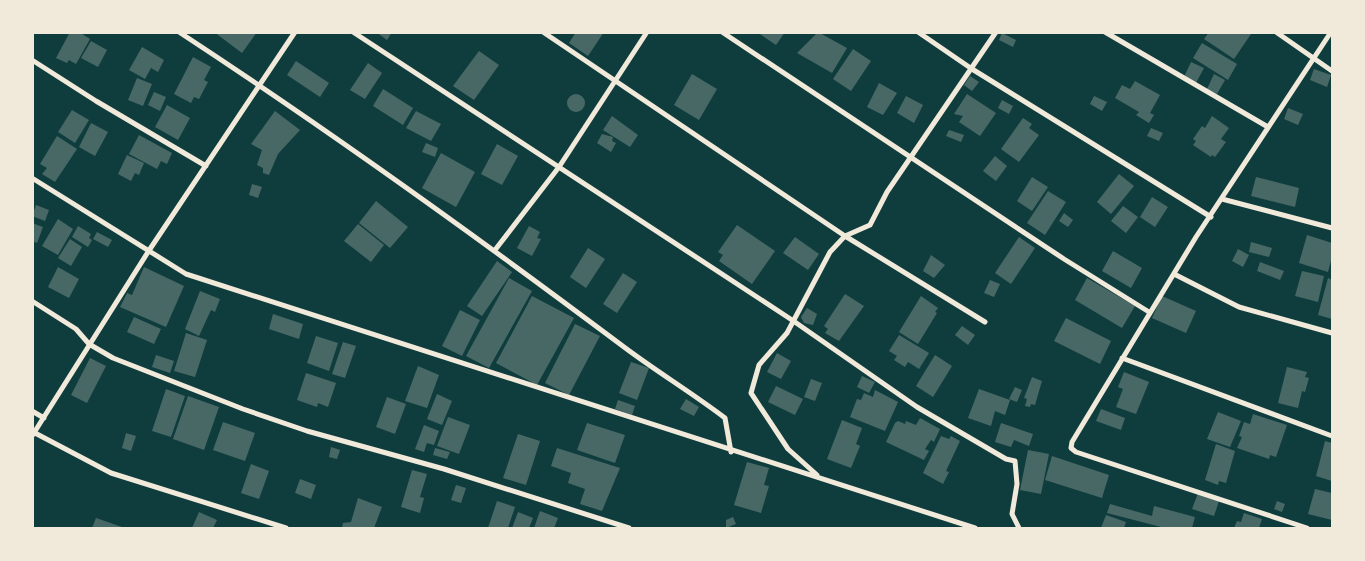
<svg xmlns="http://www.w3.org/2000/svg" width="1365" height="561" font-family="Quicksand,sans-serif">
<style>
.building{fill:#486865}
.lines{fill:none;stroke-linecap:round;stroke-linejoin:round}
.minor{stroke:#f1e9da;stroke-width:5}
</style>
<rect width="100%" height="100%" fill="#0f3d3e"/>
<path class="building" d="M70,32H79L90,39L76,64L69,60L67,63L56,58Z
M214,32H257L242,53Z
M376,32H392L387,40Z
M576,32H604L588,56L569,43Z
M757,32H785L776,45Z
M818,32L847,48L832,73L797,53Z
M1209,32H1248L1251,34L1234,59L1204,39Z
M1002,33L1016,40L1013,47L999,40Z
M91,41L107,50L98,67L81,58Z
M1202,43L1237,64L1228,80L1193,58Z
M142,47L164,60L158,72L151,68L145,79L129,70Z
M853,49L871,61L851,91L833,79Z
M479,51L499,65L474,100L453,86Z
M193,57L211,67L204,80L208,82L199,99L194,97L191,103L174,94Z
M296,61L329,83L320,97L287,75Z
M1191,62L1204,68L1196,83L1184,77Z
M368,63L382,73L365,99L350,90Z
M1314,69L1331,75L1327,87L1310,80Z
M692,74L717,89L699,120L674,105Z
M1214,74L1225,80L1217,94L1207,89Z
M970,76L979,82L972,91L964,85Z
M137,78L152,84L143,106L128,100Z
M1135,81L1160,95L1150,113L1154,115L1149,123L1136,115L1139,112L1115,98L1122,85L1130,89Z
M879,83L897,93L883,115L867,107Z
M383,89L413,108L403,125L373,106Z
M154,92L166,97L160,111L148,105Z
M967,94L996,113L980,136L959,122L963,116L954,114Z
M567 103a9 9 0 1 1 18 0a9 9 0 1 1-18 0Z
M906,96L923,105L914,123L897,113Z
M1094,96L1107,102L1102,111L1090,104Z
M1002,100L1013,106L1009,114L998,108Z
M167,105L190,118L178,140L155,127Z
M1288,108L1303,114L1298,125L1284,119Z
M72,110L89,120L75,143L58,132Z
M275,111L300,130L278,154L269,175L263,173V168L257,165L262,150L251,144Z
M416,111L441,124L431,141L406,128Z
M612,116L638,135L630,147L603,130Z
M1212,116L1229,128L1221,139L1226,142L1215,157L1212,155L1211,157L1193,145L1196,141L1193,139L1202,126L1205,128Z
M1023,118L1032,124L1029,128L1039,135L1019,162L1001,149Z
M91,123L108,132L95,156L79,147Z
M1151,128L1163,133L1159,141L1147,136Z
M949,130L964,135L961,142L946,136Z
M602,134L613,137L612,141L616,143L611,152L597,143Z
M139,135L172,153L167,164L161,161L157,169L129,154Z
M57,136L77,149L55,182L42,174L47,168L40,164Z
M426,143L438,148L435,157L422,152Z
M497,144L518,156L502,185L481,174Z
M441,153L475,172L456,207L422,188Z
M127,155L144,163L139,175L135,173L131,181L118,174Z
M995,156L1007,166L996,181L983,171Z
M1119,174L1134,186L1111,214L1097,202Z
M1032,177L1048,187L1032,211L1017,201Z
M1256,177L1299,188L1295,207L1251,196Z
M252,184L262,187L258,198L249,195Z
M1048,191L1066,202L1045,235L1027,223Z
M1152,197L1168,207L1155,227L1140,217Z
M376,201L408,227L390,248L359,223Z
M36,205L49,210L45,221L32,216Z
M1123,206L1138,217L1126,233L1111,221Z
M1064,213L1073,220L1068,227L1059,221Z
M58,219L73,229L58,255L42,246Z
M32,223L43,227L37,243L32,241Z
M358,224L384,245L371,262L344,241Z
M737,225L775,251L752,284L719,261L723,255L718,252Z
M78,226L91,234L89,238L92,240L88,247L72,237Z
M529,226L540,232L537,238L541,239L532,256L517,248Z
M97,232L112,240L108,247L93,239Z
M1307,235L1332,243V257L1328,272L1299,263Z
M795,237L819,254L808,270L783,253Z
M1019,237L1035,248L1011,284L995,273Z
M70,239L82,247L71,266L58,258Z
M1251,242L1272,248L1269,257L1249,252Z
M588,248L605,259L586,288L570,277Z
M1238,249L1249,255L1243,267L1232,261Z
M1113,251L1142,268L1131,288L1102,271Z
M931,255L945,265L934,278L923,271Z
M497,261L512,272L482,316L467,306Z
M1260,262L1284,271L1280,280L1257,271Z
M58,267L79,279L69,298L48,287Z
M144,267L184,286L166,327L120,307L127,293L132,295Z
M1302,271L1324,276L1318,302L1295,296Z
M623,273L637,282L617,313L603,304Z
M509,278L532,291L489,368L466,356Z
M1087,278L1135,306L1122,328L1075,300Z
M1328,278L1332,280V319L1318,315Z
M990,280L1000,284L994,297L984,293Z
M200,291L220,299L215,312L211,310L199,336L185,329Z
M845,294L864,306L839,341L825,333L828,329L824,326Z
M532,296L574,318L537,385L496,363Z
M921,296L938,308L935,312L937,313L918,344L899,332Z
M1162,296L1196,311L1186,333L1152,318Z
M807,308L817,314L813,325L804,323L801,317Z
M460,310L480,320L462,356L442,346Z
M273,314L303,324L299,339L269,329Z
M134,317L161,329L154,344L127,332Z
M1066,318L1111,341L1100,364L1054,341Z
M575,324L600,336L569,395L545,383Z
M962,326L975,335L968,345L955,335Z
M186,333L207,340L195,377L174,371Z
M899,335L929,353L919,369L908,362L905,367L894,360L897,356L889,351Z
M316,336L338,343L329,371L307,363Z
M343,342L356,346L345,378L332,374Z
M777,353L791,361L781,379L767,372Z
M156,355L174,361L170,373L152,367Z
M935,355L952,366L933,397L916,386Z
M90,358L106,366L87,403L71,395Z
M631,362L649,368L637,400L619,393Z
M418,366L439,375L427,408L405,401Z
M1287,367L1307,372L1305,377L1309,378L1305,392L1302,391L1298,408L1278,403Z
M1124,372L1149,382L1136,414L1116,407L1123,389L1118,387Z
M306,373L336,383L328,407L318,403L317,407L297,400Z
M862,376L875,382L869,393L857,387Z
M1032,377L1042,381L1035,405L1031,404L1030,407L1025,406L1027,399L1024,398Z
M811,379L822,383L815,401L804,397Z
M776,386L803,399L795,415L768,402Z
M1015,387L1022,390L1017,402L1009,399Z
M166,389L185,396L171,437L152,431Z
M979,389L1010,400L1005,415L995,411L991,426L968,418Z
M875,390L898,402L885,431L850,417L857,399L861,400L864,393L873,397Z
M437,394L452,401L442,425L427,419Z
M188,396L219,407L204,450L173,439Z
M387,397L406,404L395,434L376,427Z
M686,399L699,407L694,416L680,409Z
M618,400L635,406L632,415L615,409Z
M1101,409L1125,418L1121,430L1096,421Z
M1218,412L1241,421L1230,447L1207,439Z
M1253,414L1287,425L1276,457L1270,455L1269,459L1237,448L1242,437L1239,436L1244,422L1250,424Z
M448,417L470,425L459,454L437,446Z
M920,418L940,429L934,442L931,440L925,449L929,451L924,460L886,442L895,423L898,421L905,424L906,421L916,425Z
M842,420L862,428L856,444L860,446L851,468L827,459Z
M223,422L255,433L245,461L213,450Z
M587,423L625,435L615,463L577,450Z
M1001,423L1033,434L1029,446L1014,440L1011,447L995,442Z
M424,425L439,431L434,445L427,443L424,452L415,449Z
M126,433L136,436L131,451L122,448Z
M518,434L540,441L526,485L503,478Z
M941,436L949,439L951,436L960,441L946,471L949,472L943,484L923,473Z
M1325,441L1332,443V481L1316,476Z
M1216,444L1235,451L1226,483L1219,481L1218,485L1205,480Z
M331,447L340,450L337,459L329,457Z
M435,448L450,452L447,459L433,455Z
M557,448L620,468L602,511L580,504L585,489L568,483L571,473L551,466Z
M1028,450L1049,454L1041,494L1020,490Z
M1052,456L1109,475L1102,498L1045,480Z
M747,462L769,468L764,485L769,486L761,513L734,505Z
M251,464L269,471L259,499L241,493Z
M412,470L427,474L420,497L424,498L420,513L401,507Z
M300,479L316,485L311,499L295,493Z
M456,485L466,488L461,503L451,500Z
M1315,489L1332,493V520L1308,514Z
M1198,493L1219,501L1214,516L1192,509Z
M358,498L382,507L374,528H342L343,523L351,522Z
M497,501L515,507L508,528H488Z
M1277,501L1285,504L1282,512L1274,509Z
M1110,504L1152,516L1154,506L1195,517L1192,528H1165L1107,513Z
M540,511L558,518L554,528H534Z
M199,512L217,520L213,528H192Z
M518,512L533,518L529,528H512Z
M1244,513L1262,519L1259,528H1234L1237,521L1241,522Z
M1106,515L1126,522L1124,528H1101Z
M733,517L736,524L726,528V520Z
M96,518L125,528H92Z"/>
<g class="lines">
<path class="minor" d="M179,32C330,131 476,236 620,344C654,370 691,392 725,418L731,452
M353,32L792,320L917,407L1006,459L1015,461L1017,484L1012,514L1019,528
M543,32L845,236L985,322
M722,32L1064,259L1149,312
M918,32L972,69L1211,217
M1105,32L1268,127
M1276,32L1332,71
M32,60L96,101L206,166
M32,178L186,274L975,528
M1222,199L1332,228
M495,250L559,167L647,32
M1174,274L1239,307L1332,333
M32,301L76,329L89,344L113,358L243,409L307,431L444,469L629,528
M1122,358L1332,436
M32,411L44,418
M35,433L111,473L286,528
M32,436L148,252L295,32
M817,475L788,449L751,393L759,365L787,333L830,252L845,236L870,225L887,192L996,32
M1307,528L1076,452L1071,448L1072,442L1196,237L1331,32"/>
</g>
<rect width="1365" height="561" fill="none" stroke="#f1e9da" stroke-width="68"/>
</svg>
